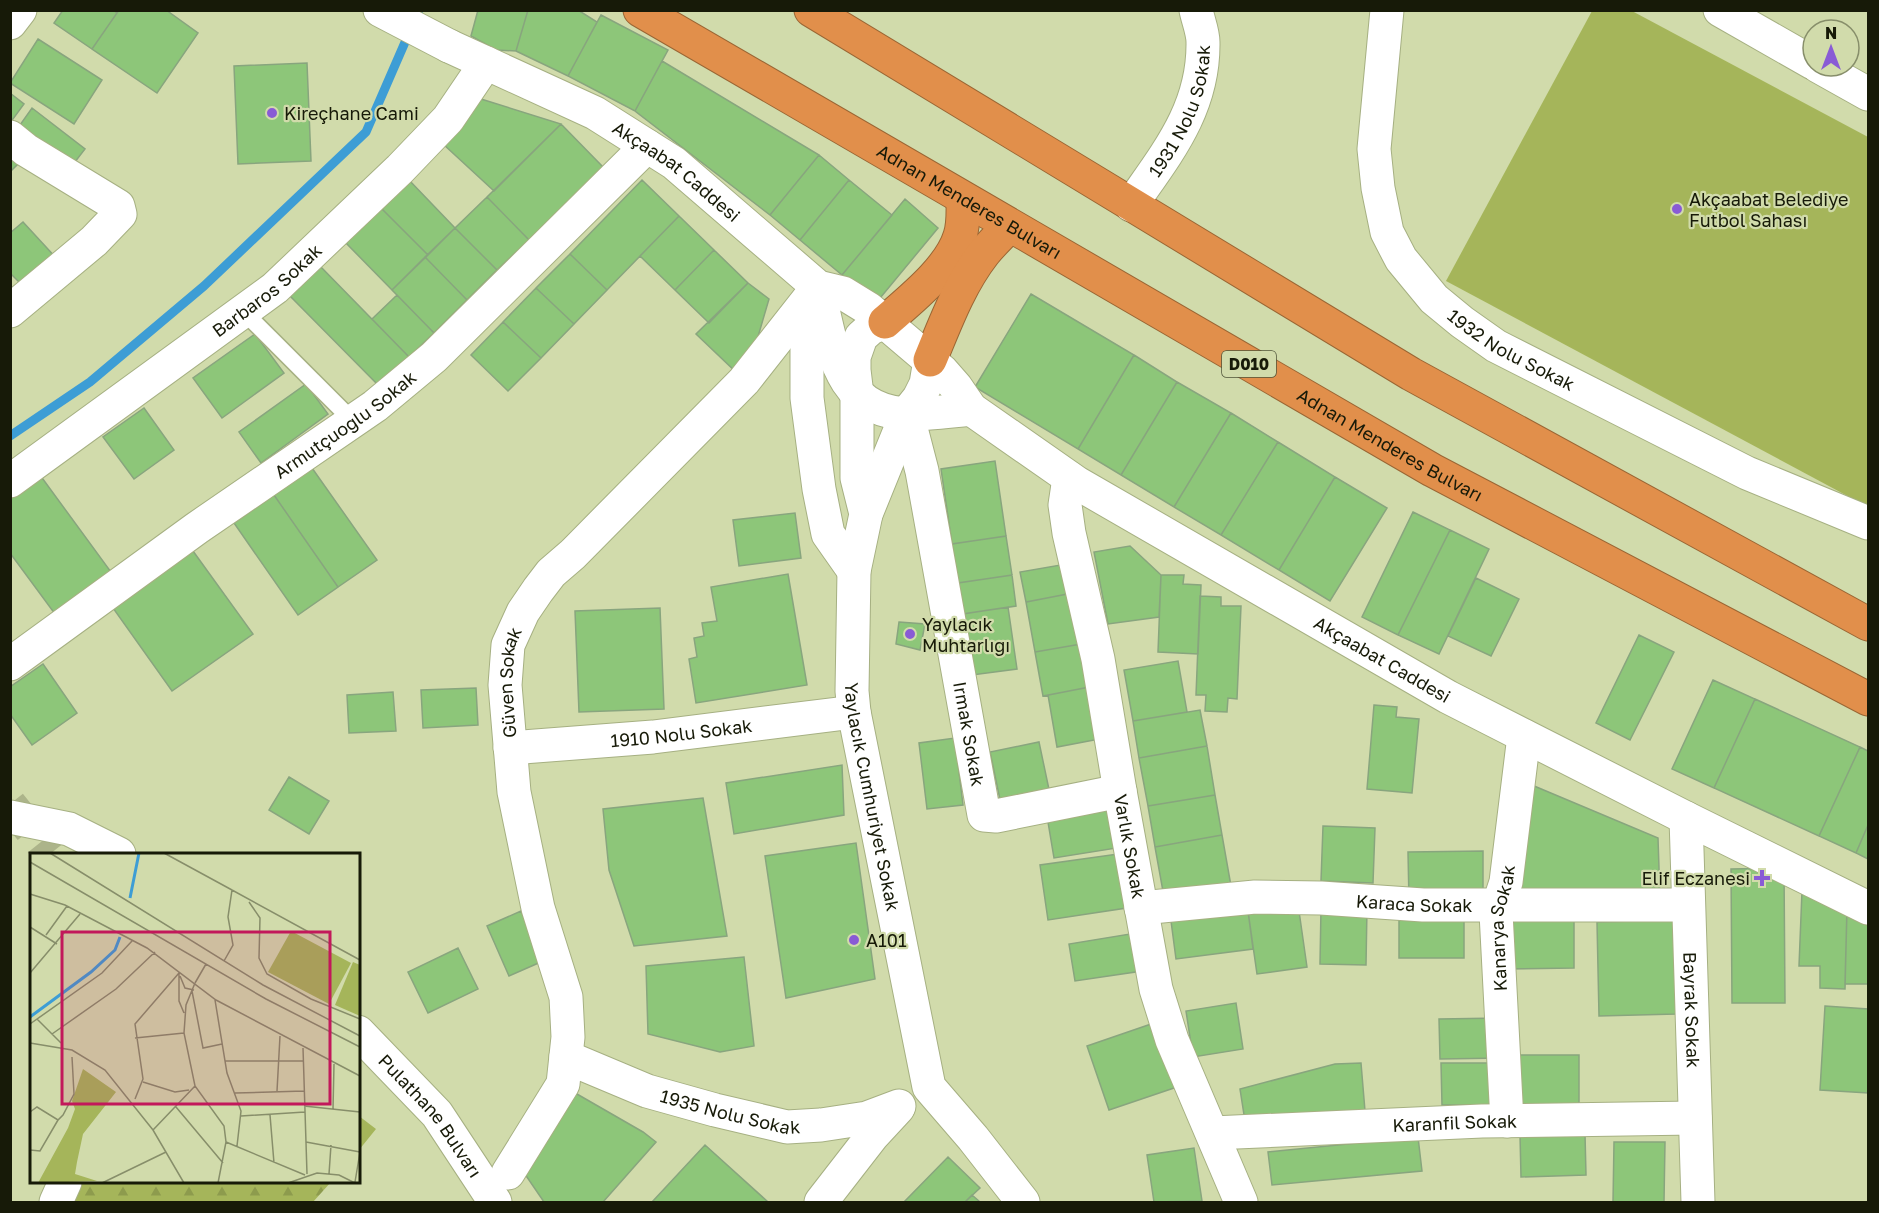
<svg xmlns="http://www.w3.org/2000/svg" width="1879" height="1213" font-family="'Golos Text',sans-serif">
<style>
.forest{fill:url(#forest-firs)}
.garden{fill:#a5b55a}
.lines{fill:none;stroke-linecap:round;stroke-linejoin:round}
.stream{stroke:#3d9dd5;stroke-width:9}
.building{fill:#8dc679;stroke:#88a57e;stroke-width:1.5}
.street-tunnel{stroke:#acb48a;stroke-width:33;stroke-dasharray:33 16;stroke-linecap:butt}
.lane-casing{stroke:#a6b082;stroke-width:19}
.street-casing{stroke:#a6b082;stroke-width:35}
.secondary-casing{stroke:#a6b082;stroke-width:35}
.highway-casing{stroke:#9a6634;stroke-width:35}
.lane{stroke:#fff;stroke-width:16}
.street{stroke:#fff;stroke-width:33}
.secondary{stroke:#fff;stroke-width:33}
.highway{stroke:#e18f4b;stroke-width:33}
.poi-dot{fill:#895bd5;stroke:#d1dbab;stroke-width:2}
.labels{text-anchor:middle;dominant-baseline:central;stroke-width:4.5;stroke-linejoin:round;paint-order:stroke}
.shield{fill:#d1dbab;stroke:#4f5439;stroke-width:1.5}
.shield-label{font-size:16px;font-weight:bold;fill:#171a08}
.street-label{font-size:18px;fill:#171a08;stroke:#d1dbab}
.poi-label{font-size:18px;fill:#171a08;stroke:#d1dbab;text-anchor:start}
.inset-river{fill:none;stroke:#3d9dd5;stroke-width:3}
.inset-road{fill:none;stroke:#878e6a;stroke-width:1.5}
.view{fill:#c2185b;fill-opacity:0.15;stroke:#c2185b;stroke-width:3}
.inset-edge{fill:none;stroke:#171a08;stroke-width:3}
</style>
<defs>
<pattern id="forest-firs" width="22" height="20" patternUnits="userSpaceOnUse" patternTransform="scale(1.5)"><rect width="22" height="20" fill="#a5b55a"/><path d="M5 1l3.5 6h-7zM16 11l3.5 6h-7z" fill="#8d9b4d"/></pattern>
</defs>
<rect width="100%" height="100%" fill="#d1dbab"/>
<path class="forest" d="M359,1116L376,1129L359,1150Z
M67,1182H331L313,1202H71Z"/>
<path class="garden" d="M1592,11H1632L1868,137V507L1446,281Z"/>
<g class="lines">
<path class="stream" d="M10,436L90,382L204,286L366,132L419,10"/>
</g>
<path class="building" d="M63,10H113L117,13L92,49L54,23Z
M119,10H166L198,33L157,93L92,49Z
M478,10H528L516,51L496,50L471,36Z
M528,10H578L597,22L568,76L516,51Z
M601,15L668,50L635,111L568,76Z
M38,39L102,80L74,124L10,83Z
M662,61L819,155L770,215L635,111Z
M307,63L311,161L238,164L234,66Z
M10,93L24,104L10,123Z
M481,99L561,124L494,191L443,144Z
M32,108L85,149L68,171L15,132Z
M561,124L603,167L529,240L487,197Z
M10,143L25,157L10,172Z
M819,155L849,180L800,240L770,215Z
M408,179L455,228L428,255L380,207Z
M642,180L679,216L607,290L570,254Z
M849,180L892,215L842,275L800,240Z
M487,197L529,240L497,270L455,228Z
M905,199L938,228L876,303L842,275Z
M380,207L428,255L392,290L345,242Z
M679,216L714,250L675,290L640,256Z
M23,222L58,260L26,289L10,273V233Z
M455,228L497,270L467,300L425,257Z
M714,250L748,283L709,323L675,290Z
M570,254L607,290L574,324L536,288Z
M425,257L467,300L434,333L392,290Z
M319,265L409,357L379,386L289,295Z
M748,283L769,299L757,340L737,373L696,334Z
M536,288L574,324L541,358L503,322Z
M1031,294L1134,355L1078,449L975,387Z
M397,295L434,333L409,357L372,319Z
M503,322L541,358L508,391L471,355Z
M255,334L284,373L222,418L193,378Z
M1134,355L1177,382L1121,475L1078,449Z
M1177,382L1231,413L1174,507L1121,475Z
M306,384L328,414L261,463L239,432Z
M144,408L174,450L134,479L103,437Z
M1231,413L1278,442L1221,535L1174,507Z
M1278,442L1335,477L1279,570L1221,535Z
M995,461L1006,536L952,544L941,469Z
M312,468L377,560L338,587L274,495Z
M37,471L111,572L55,614L10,553V490Z
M1335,477L1387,508L1330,601L1279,570Z
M274,495L338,587L298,615L234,523Z
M1413,512L1450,530L1398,635L1362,617Z
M795,513L801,558L739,566L733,520Z
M1450,530L1489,549L1439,654L1398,635Z
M1006,536L1012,575L958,583L952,544Z
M1130,546L1161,575L1159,617L1108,624L1094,552Z
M193,551L253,634L172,691L113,608Z
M1072,563L1078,592L1026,602L1020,572Z
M788,574L807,685L696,703L689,659L697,657L694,638L704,636L702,623L717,621L711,587Z
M1012,575L1016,606L963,614L958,583Z
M1161,575H1184L1183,584L1201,585L1198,654L1158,652Z
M1476,578L1519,599L1491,656L1448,636Z
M1078,592L1087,643L1035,652L1026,602Z
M1200,596L1221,597V606H1241L1237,699L1228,698L1227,712L1205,711L1206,695H1196Z
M1008,607L1017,669L972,675L963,614Z
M660,608L664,709L579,712L575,611Z
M899,622L925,624L920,650L896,644Z
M1639,635L1674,652L1630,740L1596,723Z
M1087,643L1095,686L1043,696L1035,652Z
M1178,661L1187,712L1133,721L1124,670Z
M43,664L77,713L32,745L10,714V687Z
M1713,680L1755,699L1714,788L1672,769Z
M1095,686L1105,738L1057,747L1048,695Z
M476,688L478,725L423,728L421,690Z
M393,692L396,731L349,733L347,695Z
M1755,699L1860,747L1819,836L1714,788Z
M1374,705L1397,707L1396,717L1419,719L1412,793L1367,789Z
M1200,710L1207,746L1139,758L1133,721Z
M955,738L963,805L927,809L919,743Z
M1039,742L1051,799L1002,809L990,752Z
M1207,746L1215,795L1148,806L1139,758Z
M1860,747L1868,751V825L1856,853L1819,836Z
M842,765L844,815L734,834L726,783Z
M289,777L329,801L309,834L269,810Z
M1527,783L1658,838L1660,898L1515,900Z
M1215,795L1222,835L1155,847L1148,806Z
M703,798L727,936L634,946L609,870L603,809Z
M1115,799L1123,847L1054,858L1046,810Z
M1868,825V859L1856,853Z
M1323,826L1375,828L1373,883L1321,881Z
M1222,835L1231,886L1164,897L1155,847Z
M856,843L875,979L786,998L765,856Z
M1483,851V900L1409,901L1408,852Z
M1125,853L1133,907L1048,920L1040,865Z
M1784,868L1785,1003H1732L1731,869Z
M1802,891L1847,908L1845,989L1820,988V966H1799Z
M1298,904L1307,967L1257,974L1248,911Z
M1321,908H1367L1366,965L1320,964Z
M1847,908L1868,916V984H1845Z
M521,911L543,961L509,976L487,926Z
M1248,911L1253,949L1176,959L1171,921Z
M1399,913H1464V958H1399Z
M1574,916V968L1502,969L1501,918Z
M1673,920L1676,1014L1599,1016L1597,922Z
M1136,933L1142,971L1075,981L1069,944Z
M458,948L478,989L428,1013L408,972Z
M744,957L754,1046L720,1052L648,1034L646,966Z
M1236,1003L1243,1049L1193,1057L1186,1011Z
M1825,1006L1868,1009V1093L1820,1090Z
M1501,1018L1502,1058L1440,1059L1439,1019Z
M1154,1023L1177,1087L1109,1110L1087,1046Z
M1519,1055H1579V1108H1519Z
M1361,1063L1365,1111L1245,1121L1240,1089L1335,1064Z
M1441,1063H1494L1495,1105H1442Z
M563,1086L643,1132L656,1142L603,1202H544L518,1164Z
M1585,1134L1586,1175L1521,1177L1520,1135Z
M1418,1137L1422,1171L1272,1185L1268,1152Z
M1614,1142H1665L1664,1202H1613Z
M705,1145L768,1202H652Z
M1194,1148L1202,1201L1154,1202L1147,1155Z
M948,1157L980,1188L965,1202H904Z
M972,1195L980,1202H965Z"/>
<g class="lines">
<path class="street-tunnel" d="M10,804L50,854"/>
<defs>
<path id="lane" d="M243,311L353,421"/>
<g id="street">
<path d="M380,10L449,46"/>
<path id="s1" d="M1387,10L1374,149L1378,188L1387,232L1401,259L1434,299L1462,322L1496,346L1747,473L1868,523"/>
<path d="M1720,10L1813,63"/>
<path d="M10,23L20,10"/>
<path d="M1818,66L1868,94"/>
<path d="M10,137L26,150L118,206L120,214L94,241L10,311"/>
<path id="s2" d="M1131,205C1167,153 1204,109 1203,42C1203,32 1198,20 1196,10"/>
<path d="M818,292L807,345V398L819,489L828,534L854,571"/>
<path id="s3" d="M907,413L922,471L984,815L996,816L1120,791"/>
<path id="s4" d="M1069,478L1065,505L1069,533L1098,659L1120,791L1156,989L1172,1040L1241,1202"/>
<path id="s5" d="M10,481L275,288L400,169L448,119L486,63"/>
<path id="s6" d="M10,664L197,528L375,406L434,357L647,146"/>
<path id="s7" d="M510,748L653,737L854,712"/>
<path id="s8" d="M1686,818L1698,1202"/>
<path id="s9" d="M1141,908L1255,897L1321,898L1423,905H1688"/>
<path id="s10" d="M566,1057L647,1091L715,1110L787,1127L821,1125L867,1118L899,1106"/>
<path id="s11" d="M1507,1121L1496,913L1506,882L1524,736"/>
<path id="s12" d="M1213,1133L1482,1121L1695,1118"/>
<path id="s13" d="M508,1173L563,1084L568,1037L566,997L538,908L514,792L505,685L508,645L523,612L538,590L551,573L573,554L744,381L818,287"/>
<path d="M56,1202L65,1182"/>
<path d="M821,1202L873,1135L898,1108"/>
</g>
<g id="secondary">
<path id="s14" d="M449,46L595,113L674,163L818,287L843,293L869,309L942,371L956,387L971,409L1077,483L1448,697L1686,818L1868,908"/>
<path d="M818,287C832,346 837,416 916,414C934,413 953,411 971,409"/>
<path id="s15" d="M930,360L926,384L919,398L907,413L866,514L854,571L852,691L854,712L929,1087L973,1138L1023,1202"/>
<path d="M866,514L857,478V395L854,370V357L861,337L871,328L885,322"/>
<path d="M10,817L69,829L119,854"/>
<path id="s16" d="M358,1032L437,1114L495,1202"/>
</g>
<g id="highway">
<path id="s17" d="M640,10L1432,470L1868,699"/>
<path d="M811,10L1411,374L1868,624"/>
<path d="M885,322C910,300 950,269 960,236C964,224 963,211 963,199"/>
<path d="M930,360C945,324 959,285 984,253C992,243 1001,235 1009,226"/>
</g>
</defs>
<use href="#lane" class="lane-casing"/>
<use href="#street" class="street-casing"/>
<use href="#secondary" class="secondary-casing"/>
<use href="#highway" class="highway-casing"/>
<use href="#lane" class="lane"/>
<use href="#street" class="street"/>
<use href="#secondary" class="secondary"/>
<use href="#highway" class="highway"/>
</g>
<g class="poi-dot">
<circle cx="272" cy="113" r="6"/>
<circle cx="1677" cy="209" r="6"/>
<circle cx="910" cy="634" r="6"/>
<path d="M1759 869h6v6h6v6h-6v6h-6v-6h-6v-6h6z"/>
<circle cx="854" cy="940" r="6"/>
</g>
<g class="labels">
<rect class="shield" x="1222" y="351" width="54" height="26" rx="4.5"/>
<g class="shield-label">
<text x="1249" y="364">D010</text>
</g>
<g class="street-label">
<text stroke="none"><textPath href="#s2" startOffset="108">1931 Nolu Sokak</textPath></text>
<text stroke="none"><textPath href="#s14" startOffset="261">Akçaabat Caddesi</textPath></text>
<text stroke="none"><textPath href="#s17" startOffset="381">Adnan Menderes Bulvarı</textPath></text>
<text stroke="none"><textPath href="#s5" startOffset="320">Barbaros Sokak</textPath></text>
<text stroke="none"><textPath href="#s1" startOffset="399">1932 Nolu Sokak</textPath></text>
<text stroke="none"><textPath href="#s6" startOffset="412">Armutçuoğlu Sokak</textPath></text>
<text stroke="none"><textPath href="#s17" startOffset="867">Adnan Menderes Bulvarı</textPath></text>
<text stroke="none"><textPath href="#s14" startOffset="1126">Akçaabat Caddesi</textPath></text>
<text stroke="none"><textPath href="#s13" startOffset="514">Güven Sokak</textPath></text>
<text stroke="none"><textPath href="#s7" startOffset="172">1910 Nolu Sokak</textPath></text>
<text stroke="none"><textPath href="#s3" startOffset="327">Irmak Sokak</textPath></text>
<text stroke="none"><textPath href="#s15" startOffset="454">Yaylacık Cumhuriyet Sokak</textPath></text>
<text stroke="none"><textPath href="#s4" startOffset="375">Varlık Sokak</textPath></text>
<text stroke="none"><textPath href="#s9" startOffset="274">Karaca Sokak</textPath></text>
<text stroke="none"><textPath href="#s11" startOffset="194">Kanarya Sokak</textPath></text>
<text stroke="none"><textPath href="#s8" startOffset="192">Bayrak Sokak</textPath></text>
<text stroke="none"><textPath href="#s10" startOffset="174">1935 Nolu Sokak</textPath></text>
<text stroke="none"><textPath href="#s16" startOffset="111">Pulathane Bulvarı</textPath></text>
<text stroke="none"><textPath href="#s12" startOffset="242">Karanfil Sokak</textPath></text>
</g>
<g class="poi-label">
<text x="284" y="113">Kireçhane Cami</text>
<text x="1689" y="199">Akçaabat Belediye<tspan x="1689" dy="21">Futbol Sahası</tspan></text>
<text x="922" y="624">Yaylacık<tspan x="922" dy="21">Muhtarlığı</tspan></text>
<text x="1750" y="878" text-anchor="end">Elif Eczanesi</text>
<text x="866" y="940">A101</text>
</g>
</g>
<g transform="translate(30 853)">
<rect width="330" height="330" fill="#d1dbab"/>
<path d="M53,216L86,239L53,281L47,309L45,321L67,328L8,330L38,275L45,256L42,248Z" fill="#a5b55a"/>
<path d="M323,109L330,112V163L305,152Z" fill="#a5b55a"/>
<path d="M261,78L321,110L299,151L238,119Z" fill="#a5b55a"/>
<path class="inset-river" d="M100,45L109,0M0,164L61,119L85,97L90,84"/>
<path class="inset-road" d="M20,0L233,132L330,183M134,0L202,37M0,9L236,146L330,194M0,41L35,52L117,95L186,147L330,223M219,49L230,65L229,105L237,121L281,146L330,166M0,74L27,91M16,82L37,53M194,108L203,92L198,64L202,37L330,107M0,120L50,61M149,120V148L154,160M150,123L155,135L164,137M165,130L156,152L154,180L165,233L194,273L196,289L188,330M165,130L176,111M162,138L173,195L192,191M185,147L197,220L211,258L207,293M7,166L31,190M0,171L72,120L102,88M22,181L86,136L125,99M105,185L154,180M0,190L42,197L75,217L123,277L154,330M273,195L277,321M195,208H273M113,229L145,239L159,237M247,238L250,183M205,240L274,238M105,246L113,226L105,171L149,120M274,253L330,259M146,254L193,310M303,256L304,211M0,259L7,254L28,267L33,262L44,241L42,204M240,262L244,310M211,263L275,259M123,277L165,233M196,289L275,322M276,289L330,299M0,297L10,298L28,267M299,321L301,292M325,329L330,299M72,330L136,299M258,330L287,320L309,322L325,330"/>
<path class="view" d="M32,79H300V251H32Z"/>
<rect width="330" height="330" class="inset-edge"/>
</g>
<rect width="1879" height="1213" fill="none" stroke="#171a08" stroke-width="24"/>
<g transform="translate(1831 48)"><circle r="28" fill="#d1dbab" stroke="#878e6a" stroke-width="1.5"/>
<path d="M0-4.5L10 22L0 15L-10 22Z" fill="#895bd5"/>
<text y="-9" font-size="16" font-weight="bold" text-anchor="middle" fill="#171a08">N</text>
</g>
</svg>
